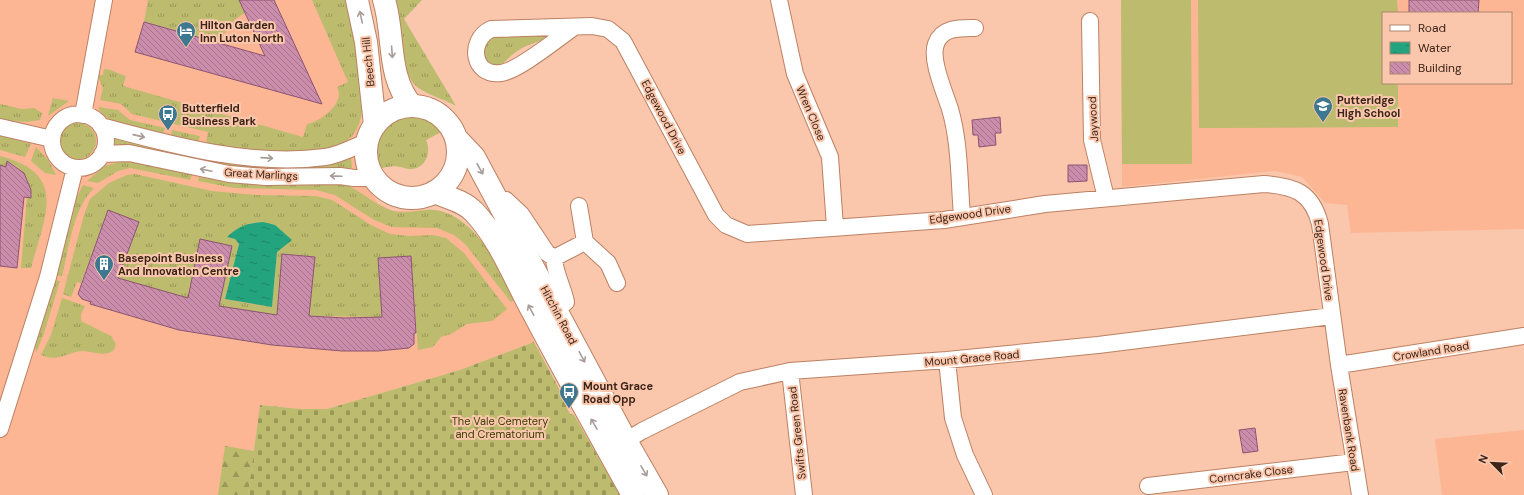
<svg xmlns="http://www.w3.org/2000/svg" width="1524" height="495" font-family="'DM Sans',sans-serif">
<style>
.built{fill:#fcb693;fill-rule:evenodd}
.grass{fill:url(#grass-tufts);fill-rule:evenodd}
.forest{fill:url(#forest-firs)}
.cemetery{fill:url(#cemetery-stones)}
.pitch{fill:#bcbb6e}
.water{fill:url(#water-ripples)}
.building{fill:url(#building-back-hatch);stroke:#8c5471}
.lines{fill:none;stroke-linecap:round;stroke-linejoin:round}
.street-casing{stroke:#bc8163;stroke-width:18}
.primary-casing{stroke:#bc8163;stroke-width:24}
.street{stroke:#fff;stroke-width:16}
.primary{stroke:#fff;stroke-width:22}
.oneway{stroke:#a79c97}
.labels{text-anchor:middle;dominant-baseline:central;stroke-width:4;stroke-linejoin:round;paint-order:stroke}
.poi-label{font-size:11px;font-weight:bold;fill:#3c2418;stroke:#fac7ad;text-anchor:start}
.street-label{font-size:11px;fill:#3c2418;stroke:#fac7ad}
.park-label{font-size:11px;fill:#3e3d04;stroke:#fac7ad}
</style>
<defs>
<pattern id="grass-tufts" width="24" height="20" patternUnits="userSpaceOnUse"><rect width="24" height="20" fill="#bcbb6e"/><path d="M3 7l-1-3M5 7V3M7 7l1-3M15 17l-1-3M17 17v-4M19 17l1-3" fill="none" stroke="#9a9859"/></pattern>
<pattern id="forest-firs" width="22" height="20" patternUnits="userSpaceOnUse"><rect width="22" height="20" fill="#bcbb6e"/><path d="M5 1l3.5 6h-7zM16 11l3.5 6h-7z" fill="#9a9859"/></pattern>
<pattern id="cemetery-stones" width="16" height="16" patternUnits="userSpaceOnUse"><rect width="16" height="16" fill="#bcbb6e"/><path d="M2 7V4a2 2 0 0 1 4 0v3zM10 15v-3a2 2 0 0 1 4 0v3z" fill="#9a9859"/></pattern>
<pattern id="water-ripples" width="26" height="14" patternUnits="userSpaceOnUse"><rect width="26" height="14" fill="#23a47e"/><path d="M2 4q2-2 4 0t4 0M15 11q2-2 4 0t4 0" fill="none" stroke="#208566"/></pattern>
<pattern id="building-back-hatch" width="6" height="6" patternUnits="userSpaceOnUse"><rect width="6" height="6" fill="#cb8dac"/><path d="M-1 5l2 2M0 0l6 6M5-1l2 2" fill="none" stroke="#a6738b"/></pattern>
</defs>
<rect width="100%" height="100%" fill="#fac7ad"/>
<path class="built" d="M0,0H348L362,112L357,149L358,164L365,183L378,203L393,211L439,210L450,215L466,226L484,244L517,299L534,342L460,370L327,409H301L260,405L248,495H0Z
M1121,0H1524V229L1351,233L1347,205L1325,203L1302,177L1275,171L1122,187ZM1383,13H1511V83H1383Z
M1524,430V495H1442L1435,439Z"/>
<path class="grass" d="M148,0H239L245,13C232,20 225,29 221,43L144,22Z
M312,0H348L354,24L363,103C362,115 360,127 351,137C327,162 238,149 206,143L208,132L132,114L121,104L100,100L103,88L99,79V75H103L104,69C111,69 119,74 126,76L123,86L303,137L307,124C320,122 346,103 337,87L348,82Z
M392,0H422L404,19L456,106C444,99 424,94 415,85C401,72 396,20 392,0Z
M552,33L553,37C530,44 517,47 501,66C487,65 483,61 482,46L493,35L520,36Z
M53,98L69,101L48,116Z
M0,104L22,109L34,108L42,113L40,120C26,123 14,122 0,119Z
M98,107L118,110L130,120L165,128L163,134C146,130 105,126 98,107Z
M408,114C423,115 433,119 443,131L426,140C432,153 425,170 409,169C405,169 403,167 400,167C393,165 384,168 377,169C367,143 381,120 408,114Z
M60 141a18 18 0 1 1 36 0a18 18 0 1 1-36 0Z
M172,130L200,136L198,142L171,136Z
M0,135L31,144L25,157L0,150Z
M115,138L196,157L195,160L131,145H115Z
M36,147L48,160L56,175L45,173L31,161Z
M0,156C70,174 44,217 31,268H21L27,197C34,182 22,167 8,162L6,167L0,165Z
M351,157L352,168L273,170L229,167L202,162L203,158C233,166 327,174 351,157Z
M123,161L134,162L192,175L190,180L130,168L118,171L98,183L87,181L105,166Z
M135,174L212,191L257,195L316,196L332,200L371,225L390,234L409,236L433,235L446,238L464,253L507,309L492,321L467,324L451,334L441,337L433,347L418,350L411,256L378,258L382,317L309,316L315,257L283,254L277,315L219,306L232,246L200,240L188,298L118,278L139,222L108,210L81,283L77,282L71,297L63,294L84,215L90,199L109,183L127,175ZM228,237L291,239L277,252L272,307L225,299L239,244L235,239Z
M199,177L243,184L340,183C360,188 374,206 394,211C409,215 425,207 440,211C476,219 501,269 517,299L511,302L465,244L454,235L437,228L392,227L374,220L335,195L316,190L234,188L198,181Z
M83,185L94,188C73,208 69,249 62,276H56L74,203Z
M54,280L60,281L44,333L36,353L35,345Z
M62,298L85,306L81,314V321L111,336L116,344L114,350C106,357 93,352 84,351C67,351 60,363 41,355L51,335Z"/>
<path class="forest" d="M225,446L254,451L248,495H218Z"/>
<path class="cemetery" d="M534,342L564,398L563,400L570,414L574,415L620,495H248L260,405L301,409H327L460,370Z"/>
<path class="pitch" d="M1121,0H1191L1192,164H1122Z
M1198,0H1397L1398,13H1383V83H1398V127L1199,128Z"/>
<path class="water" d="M263,222L275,225L292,240L277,252L272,307L225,299L239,244L235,239L227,237C238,226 248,223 263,222Z"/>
<path class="building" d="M239,0H274L322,104L135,52L144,22L265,56Z
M1409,0H1479L1478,13H1409Z
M1000,117L1001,133H995L996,145L979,147L978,135H973L972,120Z
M7,161L24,173L31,190V198L24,197L17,268L0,266V165L6,167Z
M1068,165H1087V181L1068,182Z
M108,210L139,222L118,278L188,298L200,239L232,246L219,306L277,315L282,254L315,257L309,316L345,318L382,317L378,258L411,256L416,333H414V344L409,348L378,351H342L272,345L179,330L90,304L91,302L82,299L78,294Z
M1255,428L1258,451L1243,453L1239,430Z"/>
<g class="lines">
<defs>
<path id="street" d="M779,0L795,74L830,157L835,227
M1090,21L1092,140L1106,198
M573,28C557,39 518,71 501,73C473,77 467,41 491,29L592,26L608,29L623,41L716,215L726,225L747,234L944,220L1045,204L1264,184C1294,186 1312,192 1320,224L1339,365L1360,495
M52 141a27 27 0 1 1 54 0a27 27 0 1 1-54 0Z
M83,115L104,0
M101,126C173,145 250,167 325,157C340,155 354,147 368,141
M0,127L52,139
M102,154L129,153L229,174L265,177L340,176L354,178H375
M499,203L506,200L521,214L547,253L554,258L585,242L579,206
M962,216C959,180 960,143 950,109C945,93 930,60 936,44C942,27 960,28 975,28
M585,242L608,263L617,283
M554,258C555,274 563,287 566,302L556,310
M947,360L953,418L965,455L984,495
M1339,365L1524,336
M790,371L804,495
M0,429L48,277L75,168
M617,446L642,431L740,382L790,371L947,360L1098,345L1332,316
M1148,486L1354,462"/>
<path id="primary" d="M357,0L366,42L375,125
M384,0C395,35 386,76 412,106
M366 152a46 46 0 1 1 92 0a46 46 0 1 1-92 0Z
M456,138L474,157L626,441L657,495
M434,192C448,198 464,201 474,212C500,239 516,282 534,314C566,375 600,435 633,495"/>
</defs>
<use href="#street" class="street-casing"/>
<use href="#primary" class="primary-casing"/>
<use href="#street" class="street"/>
<use href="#primary" class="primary"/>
</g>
<defs><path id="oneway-shaft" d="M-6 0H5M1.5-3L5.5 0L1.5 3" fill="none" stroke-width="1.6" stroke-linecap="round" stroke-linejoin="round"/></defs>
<g class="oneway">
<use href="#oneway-shaft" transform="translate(361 17) rotate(-102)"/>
<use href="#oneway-shaft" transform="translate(392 52) rotate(86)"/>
<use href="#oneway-shaft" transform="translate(139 136) rotate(13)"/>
<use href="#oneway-shaft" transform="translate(267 158) rotate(4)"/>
<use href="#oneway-shaft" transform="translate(480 169) rotate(61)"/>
<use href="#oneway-shaft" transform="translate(206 170) rotate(-168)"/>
<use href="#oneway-shaft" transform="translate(336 176) rotate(-178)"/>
<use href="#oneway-shaft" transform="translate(531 310) rotate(-118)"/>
<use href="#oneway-shaft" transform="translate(582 357) rotate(62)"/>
<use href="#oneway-shaft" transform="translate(594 424) rotate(-120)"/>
<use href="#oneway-shaft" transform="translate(644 471) rotate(60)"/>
</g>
<defs>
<symbol id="hotel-pin" viewBox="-11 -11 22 30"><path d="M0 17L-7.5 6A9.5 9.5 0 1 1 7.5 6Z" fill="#3d7790" stroke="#fac7ad"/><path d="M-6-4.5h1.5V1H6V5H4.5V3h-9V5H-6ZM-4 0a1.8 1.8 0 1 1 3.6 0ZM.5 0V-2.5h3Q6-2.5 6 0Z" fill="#fff"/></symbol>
<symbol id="school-pin" viewBox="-11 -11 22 30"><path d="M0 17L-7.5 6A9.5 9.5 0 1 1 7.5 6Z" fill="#3d7790" stroke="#fac7ad"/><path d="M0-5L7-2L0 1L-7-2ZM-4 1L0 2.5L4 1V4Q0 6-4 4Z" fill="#fff"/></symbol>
<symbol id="bus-pin" viewBox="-11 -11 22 30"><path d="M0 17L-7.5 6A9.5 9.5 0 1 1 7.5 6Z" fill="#3d7790" stroke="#fac7ad"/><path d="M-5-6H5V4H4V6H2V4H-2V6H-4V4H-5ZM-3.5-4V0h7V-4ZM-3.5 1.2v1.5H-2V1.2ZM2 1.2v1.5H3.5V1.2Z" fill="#fff"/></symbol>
<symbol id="building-pin" viewBox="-11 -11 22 30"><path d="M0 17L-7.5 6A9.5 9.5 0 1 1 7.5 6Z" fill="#3d7790" stroke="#fac7ad"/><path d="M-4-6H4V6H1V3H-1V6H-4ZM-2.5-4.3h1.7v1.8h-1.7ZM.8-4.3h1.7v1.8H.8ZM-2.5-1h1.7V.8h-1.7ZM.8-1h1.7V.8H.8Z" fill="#fff"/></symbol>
</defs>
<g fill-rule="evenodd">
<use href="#hotel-pin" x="175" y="20" width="22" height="30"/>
<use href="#school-pin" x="1312" y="95" width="22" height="30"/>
<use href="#bus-pin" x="157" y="103" width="22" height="30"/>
<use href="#building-pin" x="93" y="253" width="22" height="30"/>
<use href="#bus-pin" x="558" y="381" width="22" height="30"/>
</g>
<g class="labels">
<g class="poi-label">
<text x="200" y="25">Hilton Garden<tspan x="200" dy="13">Inn Luton North</tspan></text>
<text x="1337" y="100">Putteridge<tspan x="1337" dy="13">High School</tspan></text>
<text x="182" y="108">Butterfield<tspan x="182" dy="13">Business Park</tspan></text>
<text x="118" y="258">Basepoint Business<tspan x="118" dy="13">And Innovation Centre</tspan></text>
<text x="583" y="386">Mount Grace<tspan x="583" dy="13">Road Opp</tspan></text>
</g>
<g class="street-label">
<text transform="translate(368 62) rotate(-96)">Beech Hill</text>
<text transform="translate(811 113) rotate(67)">Wren Close</text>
<text transform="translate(664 117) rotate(62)">Edgewood Drive</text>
<text transform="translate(1093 119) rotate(-93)">Jaywood</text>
<text transform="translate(261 174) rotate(3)">Great Marlings</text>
<text transform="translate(970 214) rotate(-8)">Edgewood Drive</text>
<text transform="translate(1324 260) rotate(82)">Edgewood Drive</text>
<text transform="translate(559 315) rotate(62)">Hitchin Road</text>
<text transform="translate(1431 351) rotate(-9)">Crowland Road</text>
<text transform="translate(972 358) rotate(-5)">Mount Grace Road</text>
<text transform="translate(1349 430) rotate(81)">Ravenbank Road</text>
<text transform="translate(797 433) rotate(-96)">Swifts Green Road</text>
<text transform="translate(1251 474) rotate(-7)">Corncrake Close</text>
</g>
<g class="park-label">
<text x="500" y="421">The Vale Cemetery<tspan x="500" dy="13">and Crematorium</tspan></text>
</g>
</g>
<rect x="1382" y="12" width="130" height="72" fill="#fac7ad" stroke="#ae8671"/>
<rect x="1390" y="25" width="20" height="6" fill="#ffffff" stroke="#ae8671"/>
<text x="1418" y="32" font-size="12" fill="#3c2418">Road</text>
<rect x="1390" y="42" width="20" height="12" fill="url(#water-ripples)" stroke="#ae8671"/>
<text x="1418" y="52" font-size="12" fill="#3c2418">Water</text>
<rect x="1390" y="62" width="20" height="12" fill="url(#building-back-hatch)" stroke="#ae8671"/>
<text x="1418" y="72" font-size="12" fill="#3c2418">Building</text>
<g transform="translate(1492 463) rotate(294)" stroke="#fac7ad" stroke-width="3" paint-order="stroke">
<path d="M0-3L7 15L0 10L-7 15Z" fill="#3c2418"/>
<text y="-6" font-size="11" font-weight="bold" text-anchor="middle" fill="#3c2418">N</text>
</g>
</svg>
